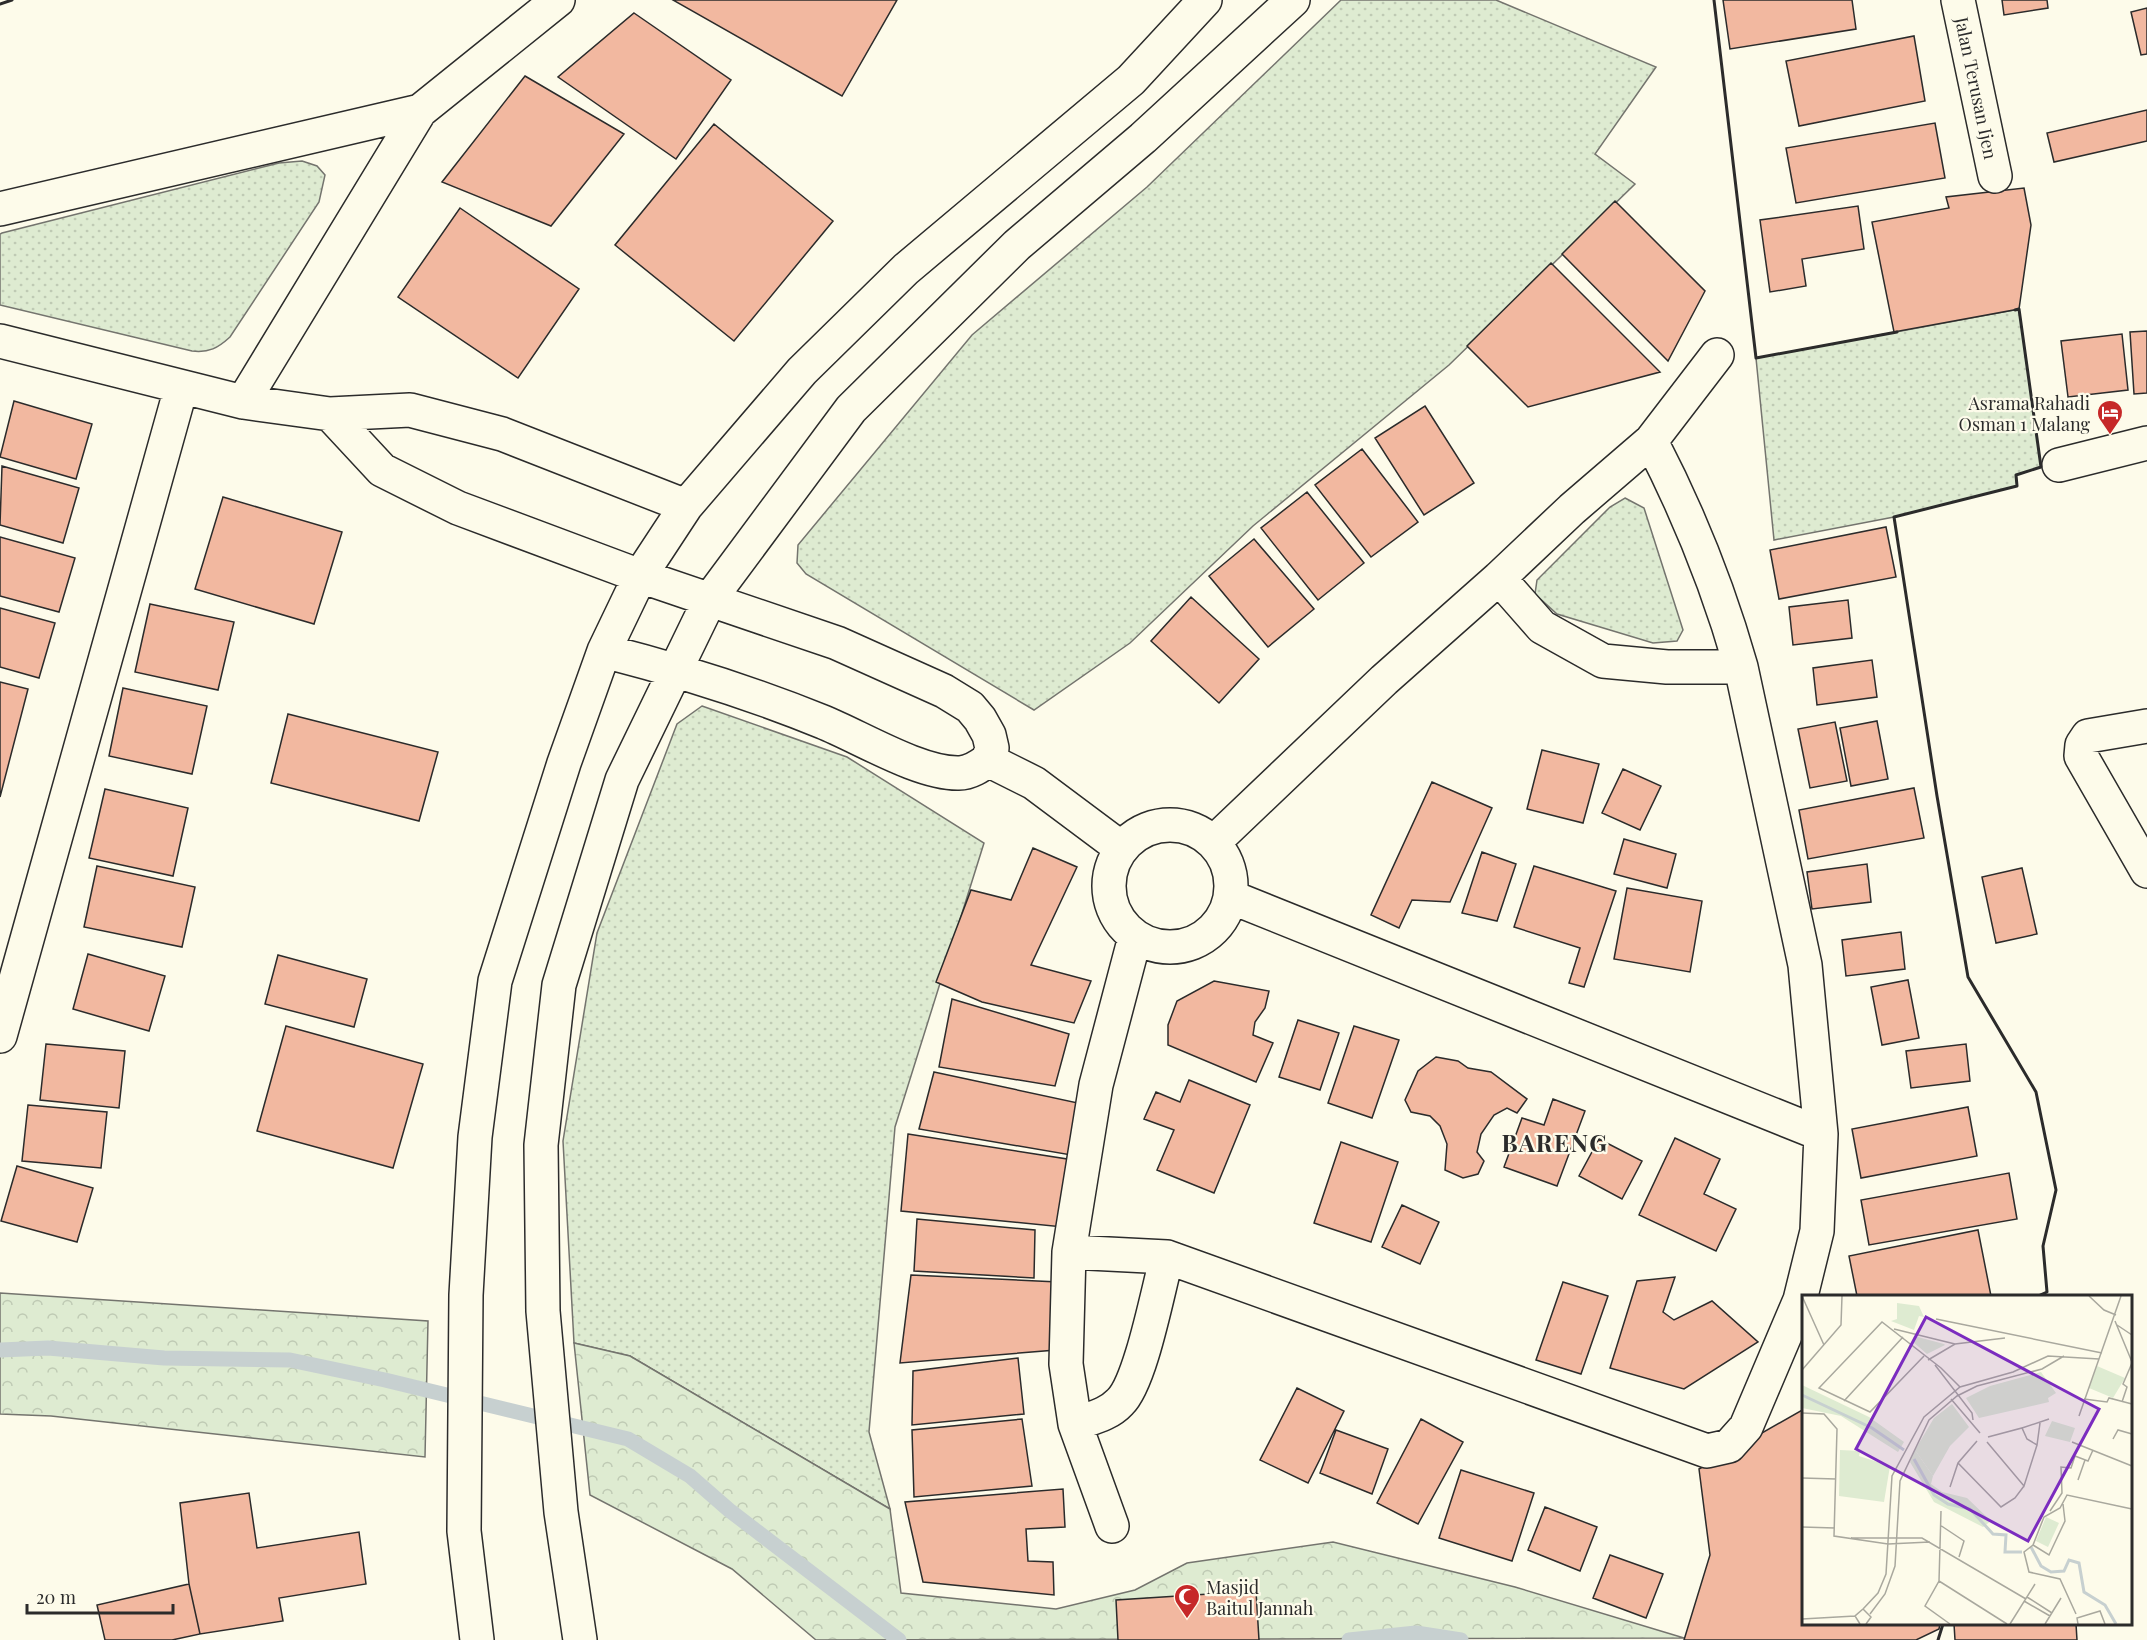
<svg xmlns="http://www.w3.org/2000/svg" width="2147" height="1640" font-family="'Playfair Display',serif">
<style>
.grass{fill:url(#grass-dots);stroke:#74746e;stroke-width:1.5}
.forest{fill:url(#forest-crowns);stroke:#74746e;stroke-width:1.5}
.lines{fill:none;stroke-linecap:round;stroke-linejoin:round}
.stream{stroke:#c7d0d0;stroke-width:15}
.building{fill:#f2b8a0;stroke:#2b2b2b;stroke-width:1.5}
.street-casing{stroke:#2b2b2b;stroke-width:36}
.secondary-casing{stroke:#2b2b2b;stroke-width:36}
.street{stroke:#fdfbea;stroke-width:33}
.secondary{stroke:#fdfbea;stroke-width:33}
.wall{stroke:#2b2b2b;stroke-width:3}
.labels{text-anchor:middle;dominant-baseline:central;stroke-width:4.5;stroke-linejoin:round;paint-order:stroke}
.street-label{font-size:18px;fill:#2b2b2b;stroke:#fdfbea}
.poi-label{font-size:18px;fill:#2b2b2b;stroke:#fdfbea;text-anchor:end}
.district-label{font-size:24px;font-weight:bold;letter-spacing:1.5px;fill:#2b2b2b;stroke:#fdfbea}
.inset-river{fill:none;stroke:#c7d0d0;stroke-width:3}
.inset-road{fill:none;stroke:#a9a89e;stroke-width:1.5}
.view{fill:#7b2cbf;fill-opacity:0.15;stroke:#7b2cbf;stroke-width:3}
.inset-edge{fill:none;stroke:#2b2b2b;stroke-width:3}
</style>
<defs>
<pattern id="grass-dots" width="8" height="8" patternUnits="userSpaceOnUse" patternTransform="scale(1.5)"><rect width="8" height="8" fill="#deebd1"/><path d="M2 2h.1M6 6h.1" fill="none" stroke="#bfcab4" stroke-width="1.8" stroke-linecap="round"/></pattern>
<pattern id="forest-crowns" width="20" height="18" patternUnits="userSpaceOnUse" patternTransform="scale(1.5)"><rect width="20" height="18" fill="#deebd1"/><path d="M2 6a3 3 0 1 1 6 0M12 15a3 3 0 1 1 6 0" fill="none" stroke="#bfcab4"/></pattern>
</defs>
<rect width="100%" height="100%" fill="#fdfbea"/>
<path class="grass" d="M1341,0H1496L1656,67L1595,154L1635,184L1449,365L1253,526L1130,643L1034,710L806,574L797,563L798,545L972,335L1147,187Z
M302,161L317,166L325,175L319,202L230,337C218,348 209,353 192,351L0,305V234L2,233L279,163Z
M2019,309L2041,467L2016,475L2017,486L1894,517L1774,540L1756,358Z
M1625,498L1644,508L1683,630L1677,641L1653,643L1557,614L1535,594L1537,580L1610,507Z
M702,706L847,757L984,843L895,1127L869,1432L890,1509L630,1356L574,1343L563,1141L597,933L677,724Z"/>
<path class="forest" d="M0,1293L428,1321L425,1457L51,1416L0,1414Z
M574,1343L630,1356L890,1509L901,1593L1056,1609L1135,1590L1187,1563L1333,1542L1515,1587L1684,1638L816,1640L732,1569L590,1495Z"/>
<g class="lines">
<path class="stream" d="M0,1350L48,1348L164,1358L290,1360L385,1380L628,1439L690,1476L729,1510L899,1640
M1349,1640L1416,1633L1461,1640"/>
</g>
<path class="building" d="M673,0H897L842,96Z
M1723,0H1852L1856,29L1730,49Z
M2002,0H2047L2048,8L2004,15Z
M2147,8V54L2141,55L2131,12Z
M634,13L731,80L676,159L558,77Z
M1914,36L1925,101L1799,126L1786,61Z
M525,76L624,134L551,226L442,182Z
M2147,110V141L2054,162L2047,133Z
M1935,123L1945,178L1796,203L1786,148Z
M714,124L833,221L734,341L615,245Z
M2024,188L2031,225L2019,309L1894,332L1872,222L1949,208L1946,197Z
M1615,201L1705,291L1668,361L1562,254Z
M1858,206L1864,249L1802,259L1806,286L1770,292L1760,220Z
M460,208L579,289L518,378L398,297Z
M1551,263L1660,372L1528,407L1467,346Z
M2147,331V393L2134,394L2130,332Z
M2122,334L2128,390L2068,397L2061,341Z
M14,401L92,424L76,479L0,457Z
M1425,406L1474,483L1424,515L1375,438Z
M1362,449L1418,522L1371,557L1315,485Z
M2,466L79,488L63,543L0,525Z
M1307,492L1364,563L1318,600L1261,528Z
M223,497L342,532L314,624L195,589Z
M1886,527L1896,577L1779,599L1770,550Z
M0,537L75,558L59,612L0,596Z
M1254,539L1314,609L1268,647L1209,576Z
M1191,597L1259,659L1219,703L1151,641Z
M1848,600L1852,638L1793,645L1789,607Z
M150,604L234,622L218,690L135,672Z
M0,608L55,623L39,678L0,667Z
M1872,660L1877,697L1817,705L1813,668Z
M0,682L28,689L0,797Z
M123,688L207,706L192,774L109,756Z
M288,714L438,752L419,821L271,783Z
M1877,721L1888,779L1851,786L1840,728Z
M1835,722L1847,781L1810,788L1798,729Z
M1542,750L1599,764L1583,823L1527,809Z
M1623,769L1661,786L1640,830L1602,813Z
M1432,782L1492,808L1450,902L1412,900L1399,928L1371,915Z
M1914,788L1924,838L1808,859L1799,810Z
M105,789L188,808L173,876L89,858Z
M1624,839L1676,854L1667,888L1614,874Z
M1033,848L1077,867L1031,965L1091,981L1074,1023L982,1002L936,982L971,890L1011,900Z
M1482,852L1516,864L1497,921L1462,913Z
M1867,864L1871,902L1812,909L1807,872Z
M97,866L195,887L182,947L84,927Z
M1534,866L1616,891L1584,987L1569,983L1580,948L1514,927Z
M2022,868L2037,934L1996,943L1982,877Z
M1627,888L1702,901L1690,972L1614,959Z
M1901,932L1905,969L1846,976L1842,940Z
M88,954L165,976L149,1031L73,1009Z
M278,955L367,979L354,1027L265,1004Z
M1908,980L1919,1038L1882,1045L1871,987Z
M1214,981L1269,991L1265,1008L1255,1022L1253,1035L1273,1043L1256,1082L1168,1045V1025L1177,1001Z
M952,999L1069,1034L1055,1086L939,1067Z
M1298,1020L1339,1033L1320,1090L1279,1077Z
M286,1026L423,1064L393,1168L257,1131Z
M1354,1026L1399,1040L1372,1118L1328,1103Z
M46,1044L125,1051L119,1108L40,1100Z
M1966,1044L1970,1081L1911,1088L1906,1051Z
M1436,1057L1458,1061L1468,1068L1491,1072L1527,1099L1517,1113L1507,1108L1494,1115L1481,1134L1477,1152L1484,1161L1478,1174L1463,1178L1445,1170L1447,1144L1440,1126L1430,1116L1411,1112L1405,1100L1418,1071Z
M934,1072L1078,1103L1071,1155L919,1129Z
M1189,1080L1250,1105L1214,1193L1157,1170L1174,1130L1144,1119L1156,1092L1180,1102Z
M1553,1099L1585,1111L1557,1186L1504,1167L1522,1118L1544,1125Z
M28,1105L107,1112L101,1168L22,1161Z
M1968,1107L1977,1156L1861,1178L1852,1129Z
M908,1134L1067,1159L1063,1227L901,1211Z
M1675,1138L1720,1159L1704,1194L1736,1209L1716,1251L1639,1215Z
M1599,1139L1642,1161L1622,1199L1579,1176Z
M1341,1142L1398,1162L1371,1242L1314,1223Z
M17,1166L93,1188L77,1242L1,1221Z
M2009,1173L2017,1219L1869,1245L1861,1200Z
M1402,1205L1439,1222L1420,1264L1382,1247Z
M917,1219L1035,1230L1034,1278L914,1271Z
M1978,1230L1991,1296H1857L1849,1256Z
M911,1275L1058,1282L1056,1350L900,1363Z
M1675,1277L1663,1312L1674,1320L1712,1301L1758,1342L1684,1389L1610,1368L1637,1281Z
M1563,1282L1608,1296L1581,1374L1536,1360Z
M1018,1358L1024,1414L912,1425L913,1371Z
M1297,1388L1344,1411L1308,1483L1260,1460Z
M1804,1409V1624H1940L1939,1629L1916,1640H1684L1710,1555L1699,1469Z
M1022,1419L1032,1486L914,1497L912,1430Z
M1421,1419L1463,1442L1418,1524L1377,1503Z
M1336,1430L1388,1449L1372,1494L1320,1473Z
M1461,1470L1534,1493L1512,1561L1439,1538Z
M1063,1489L1065,1527L1026,1529L1028,1561L1053,1562L1054,1595L923,1582L905,1502Z
M249,1493L257,1548L359,1532L366,1584L279,1598L283,1621L200,1634L189,1584L180,1503Z
M1545,1507L1597,1527L1580,1571L1528,1550Z
M1610,1555L1663,1574L1646,1618L1593,1598Z
M189,1584L200,1634L172,1640H105L97,1605Z
M1256,1591L1259,1640H1118L1116,1600Z
M1954,1624H2076L2077,1640H1955Z"/>
<g class="lines">
<defs>
<path id="street" d="M0,209L420,111
M0,341L243,402L330,414L410,410L502,434L686,506
M243,402L420,111L558,0
M330,414L382,470L458,508L640,576L837,643L944,691L970,707L980,719L989,735L992,748L988,760
M2059,465L2147,443
M1499,578L1572,509L1651,441L1717,355
M604,651C678,670 752,693 823,722C860,737 920,774 959,773C970,773 980,766 988,760L1034,783L1121,848
M2147,726L2088,736L2082,745L2081,756L2147,871
M1109 886a61 61 0 1 1 122 0a61 61 0 1 1-122 0Z
M1214,842L1384,680L1499,578L1542,627L1603,661L1667,667H1741C1718,586 1690,516 1651,441
M1231,897L1821,1134L1805,965L1741,667
M0,1036L181,388
M1069,1252L1167,1257L1707,1451L1729,1446L1746,1427L1800,1300L1817,1231L1821,1134
M1075,1424C1091,1418 1108,1415 1120,1402C1141,1382 1158,1289 1167,1257
M1112,1526L1075,1424L1066,1364L1069,1252L1096,1085L1135,937
M477,1640L464,1531L466,1295L475,1137L495,981L564,763L604,651L640,576L686,506L802,371L906,269L1131,80L1205,0
M580,1640L561,1512L543,1311L541,1145L559,985L622,780L710,599L851,409L1017,245L1143,138L1293,0"/>
<g id="secondary">
<path id="s1" d="M1958,0L1995,176"/>
</g>
</defs>
<use href="#street" class="street-casing"/>
<use href="#secondary" class="secondary-casing"/>
<use href="#street" class="street"/>
<use href="#secondary" class="secondary"/>
<path class="wall" d="M1714,0L1756,358L1897,332
M0,4L12,0
M2015,310L2019,309L2041,467L2016,475L2017,486L1894,517L1937,796L1968,977L2036,1092L2056,1190L2043,1246L2047,1292L2038,1296
M1938,1640L1943,1624"/>
</g>
<defs>
<symbol id="hotel-pin" viewBox="-11 -11 22 30"><path d="M0 17L-7.5 6A9.5 9.5 0 1 1 7.5 6Z" fill="#c62828" stroke="#fdfbea"/><path d="M-6-4.5h1.5V1H6V5H4.5V3h-9V5H-6ZM-4 0a1.8 1.8 0 1 1 3.6 0ZM.5 0V-2.5h3Q6-2.5 6 0Z" fill="#fff"/></symbol>
<symbol id="mosque-pin" viewBox="-11 -11 22 30"><path d="M0 17L-7.5 6A9.5 9.5 0 1 1 7.5 6Z" fill="#c62828" stroke="#fdfbea"/><path d="M3.5-4.9A6 6 0 1 0 3.5 4.9A5 5 0 1 1 3.5-4.9Z" fill="#fff"/></symbol>
</defs>
<g fill-rule="evenodd">
<use href="#hotel-pin" x="2095" y="398" width="30" height="40"/>
<use href="#mosque-pin" x="1172" y="1582" width="30" height="40"/>
</g>
<g class="labels">
<g class="street-label">
<text stroke="none"><textPath href="#s1" startOffset="90">Jalan Terusan Ijen</textPath></text>
</g>
<g class="poi-label">
<text x="2090" y="403">Asrama Rahadi<tspan x="2090" dy="21">Osman 1 Malang</tspan></text>
<text x="1206" y="1587" text-anchor="start">Masjid<tspan x="1206" dy="21">Baitul Jannah</tspan></text>
</g>
<g class="district-label">
<text x="1555" y="1142">BARENG</text>
</g>
</g>
<g transform="translate(1802 1295)">
<rect width="330" height="330" fill="#fdfbea"/>
<path d="M95,8L117,11L122,22L117,21L112,35L89,26L95,24ZM112,41L142,49L143,50L125,59L110,46ZM295,71L323,83L311,103L287,93ZM239,77L254,98L246,103L247,107L177,123L164,103L188,91ZM150,109L167,132L148,151L131,181L113,155L132,123ZM250,126L273,133L268,147L243,141ZM38,155L58,156L57,161L88,171L82,207L37,201Z" fill="#deebd1"/>
<path d="M0,90L67,122L102,147L96,157L39,121L0,113ZM113,155L131,181L129,189L140,197L165,203L189,226L181,232L132,207L108,167Z" fill="#deebd1"/>
<path d="M244,222L257,228L246,252L234,246Z" fill="#deebd1"/>
<path class="inset-river" d="M0,100L70,133L102,155M112,164L132,200L146,209L168,214L191,239L204,240L203,257H220M229,252L239,271L249,277L262,276L267,265L277,268L282,297L303,310L314,329"/>
<path class="inset-road" d="M0,1L22,50M287,1L302,15L314,20M134,24L300,58M313,26L330,67M315,30L330,40M92,34L153,49M122,61L68,117L17,93L80,27L139,73L158,92M126,65L153,49L203,43M133,70L170,118L171,125M0,75L39,30L40,1M149,104L178,138M282,104L305,107L307,103L330,109M42,106L101,42M320,107L325,92L321,89L330,68M0,118L22,119L35,134L32,241L86,249L128,247M277,121L319,1M220,133L247,124M186,142L220,133L225,144L235,150L238,128M311,144L316,135L330,139M185,147L222,191L235,150M270,147L330,171M156,168L199,212L213,203L222,191M0,183L34,184M276,185L283,165M148,192L156,168L175,146M139,216L137,286L123,311L148,329M248,216L260,198L259,172L269,173L273,161L286,166L291,155M138,230L162,246L157,262M0,232L33,233M49,243H120L224,304M231,250L247,260L263,226L261,209M137,286L205,329M225,302L250,318M222,306L248,321M61,314L76,298L84,279L90,181L122,122L158,92L211,77L246,61L297,64M68,319L83,299L93,271L98,186L127,125L155,101L175,91L240,74L262,61M274,319L258,284L227,277L222,257L231,250L242,222L258,213L265,200L330,214M0,324L53,321M58,329L53,321L61,314L69,322L64,329M208,329L233,289M243,329L259,303M276,329L275,323L298,316L303,329"/>
<path class="view" d="M124,22L297,114L226,246L54,154Z"/>
<rect width="330" height="330" class="inset-edge"/>
</g>
<path d="M27 1604v9h146v-9" fill="none" stroke="#2b2b2b" stroke-width="3"/>
<text x="36" y="1604" font-size="18" fill="#2b2b2b" stroke="#fdfbea" stroke-width="4.5" paint-order="stroke">20 m</text>
</svg>
